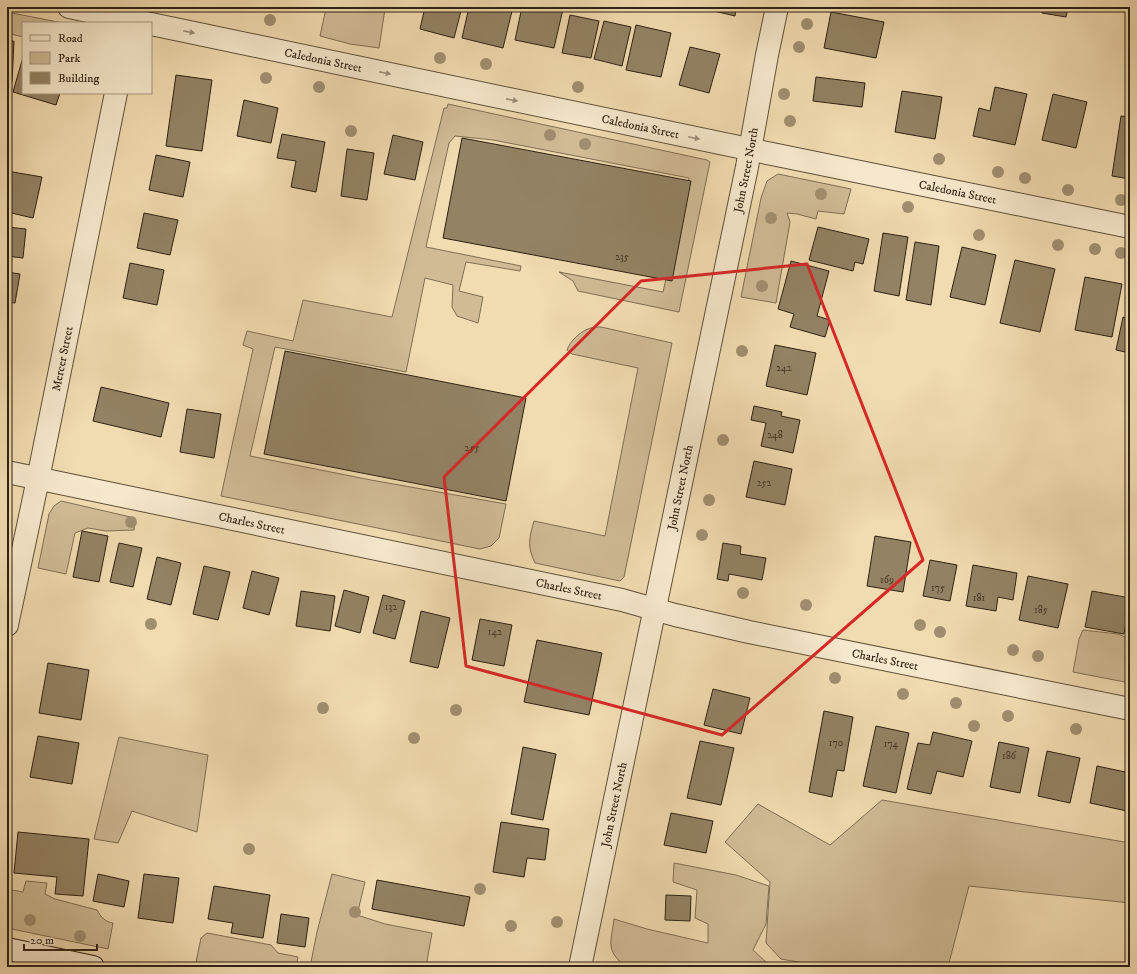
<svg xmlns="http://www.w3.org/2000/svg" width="1137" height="974" font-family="'IM FELL DW Pica',serif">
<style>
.green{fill:#d0bb95;stroke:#7f6e53}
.building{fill:#938264;stroke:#2e2111}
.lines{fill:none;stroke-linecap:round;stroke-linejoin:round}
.street-casing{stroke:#5f5039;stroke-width:24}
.secondary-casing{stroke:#2e2111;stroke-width:24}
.street{stroke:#f6e8cc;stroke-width:22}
.secondary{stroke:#f6e8cc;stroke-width:22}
.tree{fill:#a18e6f}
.oneway{fill:#9c8e78}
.marked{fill:none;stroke:#d62828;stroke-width:3;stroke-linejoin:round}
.labels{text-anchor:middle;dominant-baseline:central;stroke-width:3.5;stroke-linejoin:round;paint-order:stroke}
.number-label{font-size:10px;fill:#473926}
.street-label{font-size:12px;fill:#2e2111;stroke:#f6e8cc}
</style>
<rect width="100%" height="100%" fill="#f1dbb0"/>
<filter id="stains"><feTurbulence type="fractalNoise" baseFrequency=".005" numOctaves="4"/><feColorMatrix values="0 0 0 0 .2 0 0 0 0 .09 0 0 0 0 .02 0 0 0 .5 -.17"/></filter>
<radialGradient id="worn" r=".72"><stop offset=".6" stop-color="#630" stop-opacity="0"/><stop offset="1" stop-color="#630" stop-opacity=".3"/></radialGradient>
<path class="green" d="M328,7H368L385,9L379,48L350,44L320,36L325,13Z
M7,12L63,23H23V37L7,33Z
M448,104L707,160L710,162L679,312L578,291L573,281L559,272L663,292L689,178L493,140L455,136L449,143L426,247L521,266L520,271L466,262L459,291L483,297L478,323L457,316L452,307L453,285L425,278L406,372L275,347L250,456L371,480L506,504L499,538L491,546L480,549L221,496L253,349L243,345L247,331L293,341L303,300L392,317L444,108H447Z
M778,174L851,189L844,214L818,211L816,219L797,214L787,213L790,222L776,303L741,297L761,198L767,181Z
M601,327L672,343L624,577L620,581L535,563C527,547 529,538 534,521L605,536L638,368L572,354L567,350C570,341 580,332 588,329C592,327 597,327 601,327Z
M61,501L135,518L134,530L106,531L88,528L75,533L66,574L38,568L49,514L54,506Z
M1083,630L1118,634L1130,639V683L1073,672L1079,639Z
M119,737L208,755L197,832L132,811L118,843L94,839Z
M882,800L1130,843V903L969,886L948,967H826L781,959L766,943L770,882L725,842L758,804L830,845Z
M674,863L736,875L769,886L766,924L753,950L768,964L792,963L789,967H626C605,950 611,943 614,919L647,929L708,943V924L695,918L697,890L673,882Z
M332,874L365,882L357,915L385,924L432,933L426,967H310L317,932Z
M26,881L47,883L45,894L55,899L97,910C101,917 105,922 113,923L108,949L7,928V889L23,892Z
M207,933L271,945L278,953L298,957L296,967H195L201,938Z"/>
<path class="building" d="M425,7H462L454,38L420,29Z
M469,7H513L503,48L462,38Z
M522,7H554L563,9L554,48L515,40Z
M697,7H736L735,16Z
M1042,7H1068L1066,17L1042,13Z
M831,12L884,22L876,58L824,48Z
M570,15L599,21L591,58L562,53Z
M604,21L631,27L622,66L594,59Z
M636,25L671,33L661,77L626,70Z
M7,41H14L12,82L7,81Z
M690,47L720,54L709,93L679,85Z
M23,57V93H60L56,105L13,92Z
M176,75L212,80L202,151L166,146Z
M816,77L865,83L862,107L813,101Z
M995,87L1027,94L1015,145L973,136L979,108L990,111Z
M902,91L942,97L935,139L895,132Z
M1053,94L1087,102L1076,148L1042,140Z
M244,100L278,108L271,143L237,136Z
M1121,116L1130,117V179L1112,176Z
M282,134L325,142L316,192L291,187L296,161L277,158Z
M393,135L423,142L415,180L384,174Z
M462,138L691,181L672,281L443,238Z
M347,149L374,153L367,200L341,196Z
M156,155L190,162L183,197L149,190Z
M7,171L42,177L33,218L7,212Z
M144,213L178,220L170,255L137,248Z
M7,227L26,229L23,258L7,256Z
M818,227L869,239L863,264L855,262L853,271L809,260Z
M883,233L908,237L899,296L874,291Z
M915,242L939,246L931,305L906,300Z
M962,247L996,255L985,305L950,297Z
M1015,260L1055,269L1040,332L1000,323Z
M791,261L829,271L817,316L830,320L825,337L790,327L794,314L778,309Z
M130,263L164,270L157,305L123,298Z
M7,272L20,274L15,303L7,302Z
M1085,277L1122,284L1112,337L1075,330Z
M1123,317L1130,319V353L1116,350Z
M775,345L816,353L807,395L766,386Z
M285,351L526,398L506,501L264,454Z
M101,387L169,403L161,437L93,421Z
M754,406L782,412L781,416L800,420L793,453L761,446L766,423L751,420Z
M187,409L221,414L214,458L180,452Z
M754,461L792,469L785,505L746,497Z
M82,531L108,536L99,582L73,577Z
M875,536L911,542L903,592L867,586Z
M119,543L142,548L133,587L110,582Z
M723,543L741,546L740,554L766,558L762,580L729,574L728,581L717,579Z
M157,557L181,563L171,605L147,599Z
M930,560L957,565L950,601L923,596Z
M973,565L1017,573L1013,600L998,597L996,611L966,606Z
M204,566L230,572L218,620L193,614Z
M252,571L279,578L269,615L243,608Z
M1028,576L1068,584L1058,628L1019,620Z
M344,590L369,597L360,633L335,626Z
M301,591L335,596L330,631L296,626Z
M1092,591L1130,598L1124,634L1085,627Z
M383,595L405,601L395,639L373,633Z
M421,611L450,618L438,668L410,662Z
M480,619L512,625L504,666L472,660Z
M537,640L602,653L589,715L524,702Z
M48,663L89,670L81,720L39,713Z
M713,689L750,698L741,734L704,725Z
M824,711L853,717L844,771L837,770L832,797L809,792Z
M876,726L909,733L896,793L863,786Z
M933,732L972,741L963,777L937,771L931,794L907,789L918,743L930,745Z
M38,736L79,743L72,784L30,777Z
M700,741L734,748L721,805L687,798Z
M999,742L1029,748L1020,793L990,787Z
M523,747L556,754L543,820L511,814Z
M1047,751L1080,758L1070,803L1038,796Z
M1097,766L1130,773V796L1127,811L1090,803Z
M671,813L713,821L706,853L664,845Z
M501,822L549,829L545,860L527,858L524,877L493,872Z
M18,832L89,839L83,896L55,894L57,877L14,873Z
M98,874L129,881L124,907L93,901Z
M144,874L179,878L173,923L138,918Z
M377,880L470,897L464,926L372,909Z
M214,886L270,895L263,938L231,933L233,923L208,919Z
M666,895L691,896L690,921L665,920Z
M281,914L309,918L305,947L277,943Z"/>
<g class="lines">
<defs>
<g id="street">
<path d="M69,7L146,23"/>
<path id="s1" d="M151,24L772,154L1130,227"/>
<path id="s2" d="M7,472L622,600L675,615L749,632L1130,709"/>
<path id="s3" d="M7,625L38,479L116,93"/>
<path id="s4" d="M580,967L747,167L767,55L777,7"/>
</g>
<path id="secondary" d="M7,949L93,967"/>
</defs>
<use href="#street" class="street-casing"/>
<use href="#secondary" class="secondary-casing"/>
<use href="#street" class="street"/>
<use href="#secondary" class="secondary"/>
</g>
<g class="tree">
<circle cx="270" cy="20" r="6"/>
<circle cx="807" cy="24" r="6"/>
<circle cx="799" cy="47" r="6"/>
<circle cx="440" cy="58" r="6"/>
<circle cx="486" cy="64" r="6"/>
<circle cx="266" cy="78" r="6"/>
<circle cx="319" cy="87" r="6"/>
<circle cx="578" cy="87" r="6"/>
<circle cx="784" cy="94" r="6"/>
<circle cx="790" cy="121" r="6"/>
<circle cx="351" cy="131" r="6"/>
<circle cx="550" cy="135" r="6"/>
<circle cx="585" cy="144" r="6"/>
<circle cx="939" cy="159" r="6"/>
<circle cx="998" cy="172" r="6"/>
<circle cx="1025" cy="178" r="6"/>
<circle cx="1068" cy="190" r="6"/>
<circle cx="821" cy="194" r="6"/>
<circle cx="1121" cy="200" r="6"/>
<circle cx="908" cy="207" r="6"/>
<circle cx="771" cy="218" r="6"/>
<circle cx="979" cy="235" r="6"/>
<circle cx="1058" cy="245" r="6"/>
<circle cx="1095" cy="249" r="6"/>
<circle cx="1121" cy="253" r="6"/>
<circle cx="762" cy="286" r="6"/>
<circle cx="742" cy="351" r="6"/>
<circle cx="723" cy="440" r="6"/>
<circle cx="709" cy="500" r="6"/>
<circle cx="131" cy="522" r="6"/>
<circle cx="702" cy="535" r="6"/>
<circle cx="743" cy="593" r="6"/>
<circle cx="806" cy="605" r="6"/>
<circle cx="151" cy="624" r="6"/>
<circle cx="920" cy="625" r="6"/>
<circle cx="940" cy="632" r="6"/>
<circle cx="1013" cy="650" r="6"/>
<circle cx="1038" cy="656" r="6"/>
<circle cx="835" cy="678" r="6"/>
<circle cx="903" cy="694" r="6"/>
<circle cx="956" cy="703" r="6"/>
<circle cx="323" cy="708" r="6"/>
<circle cx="456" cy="710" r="6"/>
<circle cx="1008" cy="716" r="6"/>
<circle cx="974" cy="726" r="6"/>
<circle cx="1076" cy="729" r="6"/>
<circle cx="414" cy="738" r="6"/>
<circle cx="249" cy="849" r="6"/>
<circle cx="480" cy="889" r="6"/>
<circle cx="355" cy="912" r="6"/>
<circle cx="30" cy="920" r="6"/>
<circle cx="557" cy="922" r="6"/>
<circle cx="511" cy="926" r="6"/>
<circle cx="80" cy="936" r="6"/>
</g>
<defs><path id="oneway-solid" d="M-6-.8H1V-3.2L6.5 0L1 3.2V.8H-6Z"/></defs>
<g class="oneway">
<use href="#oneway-solid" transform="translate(189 32) rotate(12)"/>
<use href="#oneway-solid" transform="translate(385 73) rotate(12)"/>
<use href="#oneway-solid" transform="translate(512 100) rotate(11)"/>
<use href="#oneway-solid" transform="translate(694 138) rotate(12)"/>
</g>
<path class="marked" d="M807,264L923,560L722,735L466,666L444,477L641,281Z"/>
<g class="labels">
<g class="number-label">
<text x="622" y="257">235</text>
<text x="784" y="368">242</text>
<text x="775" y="435">248</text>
<text x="472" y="448">255</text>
<text x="764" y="483">252</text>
<text x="887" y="580">169</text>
<text x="938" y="588">175</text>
<text x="979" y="598">181</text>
<text x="391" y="607">132</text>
<text x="1041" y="610">185</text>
<text x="495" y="632">142</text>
<text x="836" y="743">170</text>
<text x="891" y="744">174</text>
<text x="1009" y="756">186</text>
</g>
<g class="street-label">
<text stroke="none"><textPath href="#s1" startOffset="176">Caledonia Street</textPath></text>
<text stroke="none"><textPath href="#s1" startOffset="500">Caledonia Street</textPath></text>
<text stroke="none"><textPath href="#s4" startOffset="814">John Street North</textPath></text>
<text stroke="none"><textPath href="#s1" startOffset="824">Caledonia Street</textPath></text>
<text stroke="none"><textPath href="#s3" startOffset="272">Mercer Street</textPath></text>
<text stroke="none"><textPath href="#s4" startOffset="490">John Street North</textPath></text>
<text stroke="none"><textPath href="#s2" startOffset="250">Charles Street</textPath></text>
<text stroke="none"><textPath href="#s2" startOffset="574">Charles Street</textPath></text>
<text stroke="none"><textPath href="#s2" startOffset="898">Charles Street</textPath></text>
<text stroke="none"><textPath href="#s4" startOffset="166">John Street North</textPath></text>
</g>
</g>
<rect width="1137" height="974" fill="none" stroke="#f1dbb0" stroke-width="24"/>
<rect x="8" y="8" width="1121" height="958" fill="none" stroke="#2e2111" stroke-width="2"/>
<rect x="12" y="12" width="1113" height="950" fill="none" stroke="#2e2111"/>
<rect x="22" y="22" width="130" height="72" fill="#f6e8cc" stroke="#a69881"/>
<rect x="30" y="35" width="20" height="6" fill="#f6e8cc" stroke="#a69881"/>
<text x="58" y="42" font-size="12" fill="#2e2111">Road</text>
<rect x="30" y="52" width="20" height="12" fill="#d0bb95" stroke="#a69881"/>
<text x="58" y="62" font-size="12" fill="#2e2111">Park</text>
<rect x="30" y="72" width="20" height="12" fill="#938264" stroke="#a69881"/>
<text x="58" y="82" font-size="12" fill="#2e2111">Building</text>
<path d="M24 944v6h73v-6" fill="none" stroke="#2e2111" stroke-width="2"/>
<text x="30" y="944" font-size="12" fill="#2e2111" stroke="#f6e8cc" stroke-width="3" paint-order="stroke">20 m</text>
<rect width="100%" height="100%" filter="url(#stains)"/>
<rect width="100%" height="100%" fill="url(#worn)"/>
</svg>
